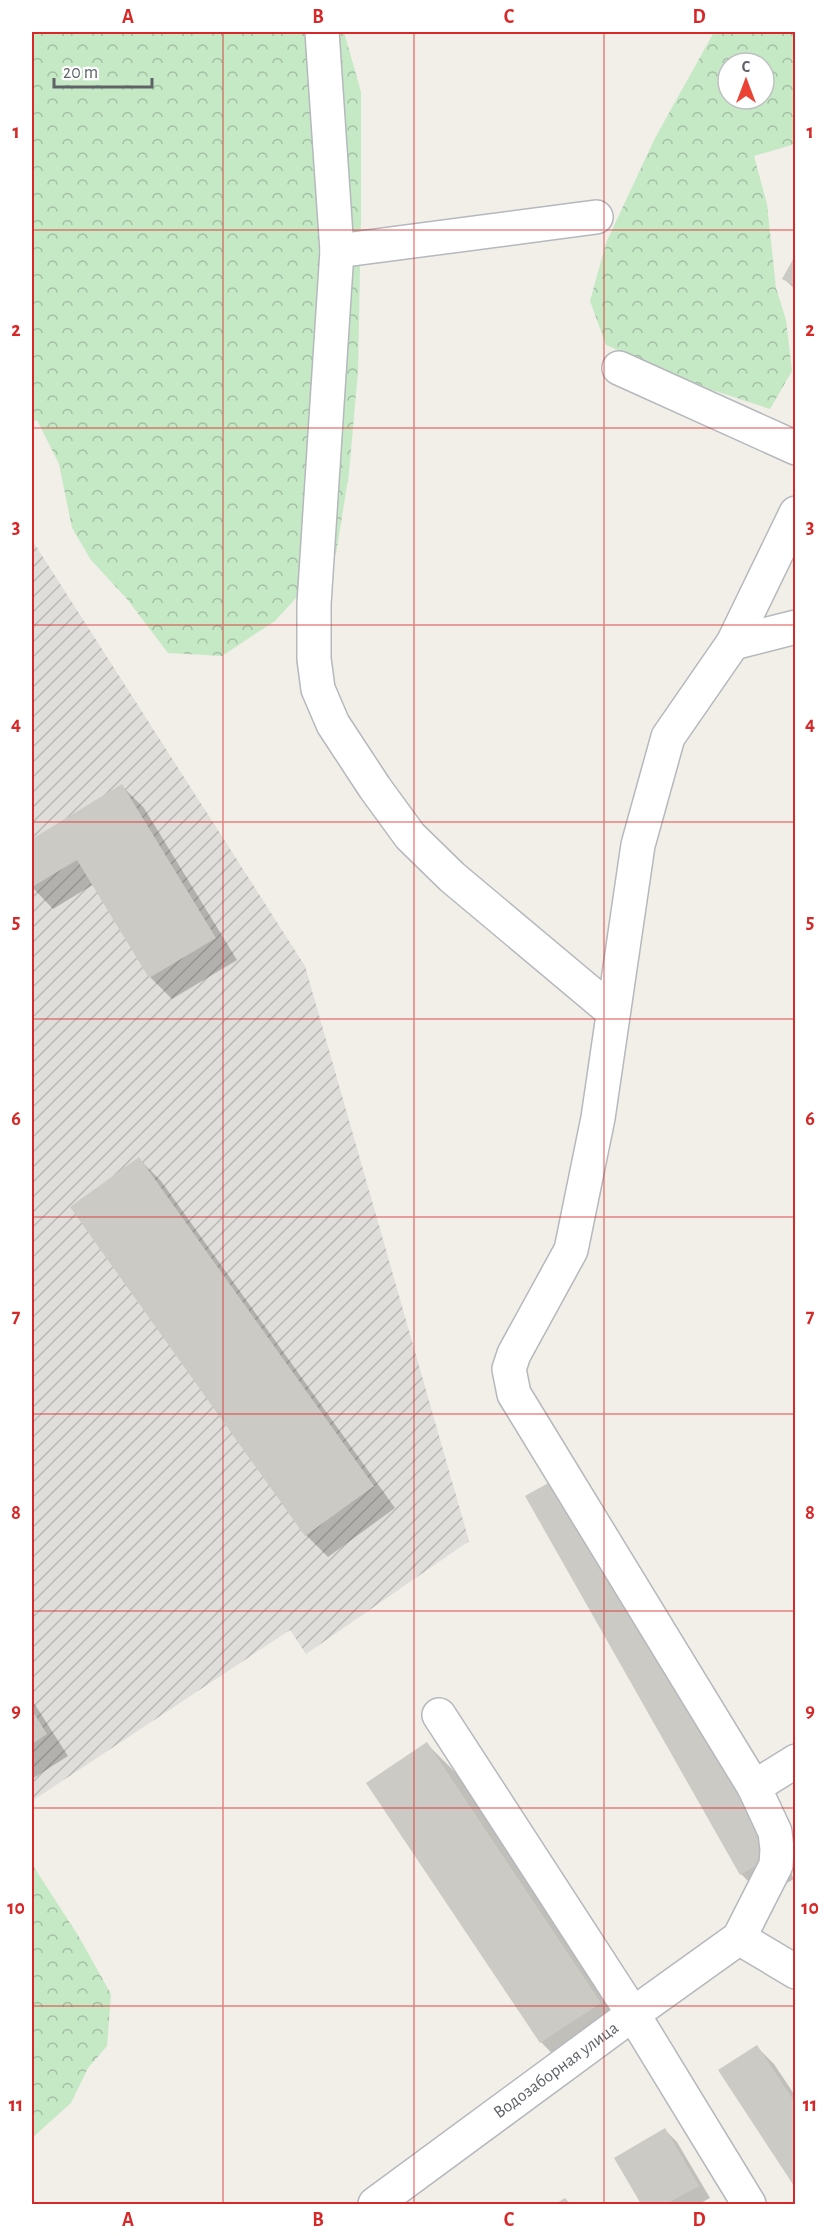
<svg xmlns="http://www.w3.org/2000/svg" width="827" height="2236" font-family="'Alegreya Sans',sans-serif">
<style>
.industrial{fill:url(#industrial-furrows)}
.forest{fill:url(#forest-crowns);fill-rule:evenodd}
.shadow{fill:#0003}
.building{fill:#cccac5}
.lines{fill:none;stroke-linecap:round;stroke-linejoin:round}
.minor-casing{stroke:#b5b8bc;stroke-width:36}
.minor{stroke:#fff;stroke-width:33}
.grid{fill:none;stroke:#d62828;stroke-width:1.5;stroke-opacity:0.55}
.labels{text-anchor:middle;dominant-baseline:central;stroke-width:4.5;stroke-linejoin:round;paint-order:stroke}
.street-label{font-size:18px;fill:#5f6368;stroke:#fff}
.neatline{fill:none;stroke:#d62828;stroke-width:2}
.grid-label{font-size:20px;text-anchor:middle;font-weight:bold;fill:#d62828}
</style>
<defs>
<pattern id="industrial-furrows" width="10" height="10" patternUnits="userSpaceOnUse" patternTransform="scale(1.5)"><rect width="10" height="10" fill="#e0deda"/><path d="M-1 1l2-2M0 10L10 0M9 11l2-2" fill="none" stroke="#b9b8b5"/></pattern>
<pattern id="forest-crowns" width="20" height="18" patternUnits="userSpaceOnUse" patternTransform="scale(1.5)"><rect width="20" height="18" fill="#c5e8c5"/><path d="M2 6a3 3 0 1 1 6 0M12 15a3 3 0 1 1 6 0" fill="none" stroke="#a3c0a4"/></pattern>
</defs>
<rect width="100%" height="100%" fill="#f1efe8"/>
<path class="industrial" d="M32,540L305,966L469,1541L306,1654L290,1630L32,1801Z"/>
<path class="forest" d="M32,32H344L361,92V217L358,371L349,473L336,554L275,621L222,656L168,653L127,599L91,560L72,528L59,464L37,420L32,422Z
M714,32H795V144L754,156L767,204L776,288L786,320L792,371L770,409L712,390L606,345L590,301L606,243L654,140ZM728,63H764V99H728Z
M32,1864L79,1937L111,1994L107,2046L88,2068L71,2103L32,2138Z"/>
<path class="shadow" d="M796,257V290L784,279Z
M122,786L144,808L237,960L172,999L150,977L94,884L53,909L32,887V840Z
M139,1159L161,1181L395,1508L328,1557L306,1535Z
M581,1501L794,1879L763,1896L741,1874Z
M32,1700L68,1756L32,1779Z
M427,1744L455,1772L628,2032L569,2071L541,2042L368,1783Z
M757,2047L774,2064L796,2097V2186Z
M665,2130L677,2142L710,2198L699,2204H642L616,2159Z"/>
<path class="building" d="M796,254V286L782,279Z
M122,784L216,938L149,978L77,860L32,887V839Z
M139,1157L374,1486L305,1536L70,1207Z
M559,1477L773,1856L740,1875L525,1496Z
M32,1710L47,1734L32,1744Z
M427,1742L601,2003L540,2043L366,1783Z
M757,2045L796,2104V2189L718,2070Z
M665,2128L699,2186L666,2204H641L614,2158Z
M565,2198L570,2204H555Z"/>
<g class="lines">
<defs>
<g id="minor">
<path d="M322,32L337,251L314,604V659L318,689L333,724L375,788L410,836L452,877L613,1012"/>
<path d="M337,251L596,217"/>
<path d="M619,368L796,448"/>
<path d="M733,643L796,627"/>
<path d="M439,1715L633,2014L749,2204"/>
<path d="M754,1787L796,1761"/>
<path d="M739,1938L796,1972"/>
<path id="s1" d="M375,2204L633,2014L739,1938L776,1865L777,1849L775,1832L754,1787L514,1394L509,1369L514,1354L571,1250L598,1118L638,845L668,737L733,643L796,513"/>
</g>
</defs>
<use href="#minor" class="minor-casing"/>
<use href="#minor" class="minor"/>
</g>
<path class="grid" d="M223,32V2204M414,32V2204M604,32V2204M32,230H796M32,428H796M32,625H796M32,822H796M32,1019H796M32,1217H796M32,1414H796M32,1611H796M32,1808H796M32,2006H796"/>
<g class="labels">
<g class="street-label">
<text stroke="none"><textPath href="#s1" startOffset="225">Водозаборная улица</textPath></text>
</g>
</g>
<rect width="827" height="2236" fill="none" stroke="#ffffff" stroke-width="66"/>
<g transform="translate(746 81)"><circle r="28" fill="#ffffff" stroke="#bfc1c3" stroke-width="1.5"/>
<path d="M0-4.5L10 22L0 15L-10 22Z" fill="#ea4335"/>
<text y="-9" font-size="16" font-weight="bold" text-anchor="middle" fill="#5f6368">С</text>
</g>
<path d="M54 78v9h98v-9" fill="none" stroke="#5f6368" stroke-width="3"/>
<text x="63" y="78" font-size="18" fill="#5f6368" stroke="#ffffff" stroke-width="4.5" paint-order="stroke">20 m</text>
<rect x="33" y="33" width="761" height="2170" class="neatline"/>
<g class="grid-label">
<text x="128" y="23">A</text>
<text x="318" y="23">B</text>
<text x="509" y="23">C</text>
<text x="699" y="23">D</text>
<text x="16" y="138">1</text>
<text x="810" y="138">1</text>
<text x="16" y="336">2</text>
<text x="810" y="336">2</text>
<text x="16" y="533">3</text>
<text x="810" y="533">3</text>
<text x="16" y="730">4</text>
<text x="810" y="730">4</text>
<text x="16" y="928">5</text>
<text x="810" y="928">5</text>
<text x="16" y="1125">6</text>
<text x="810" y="1125">6</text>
<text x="16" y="1322">7</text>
<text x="810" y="1322">7</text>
<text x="16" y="1519">8</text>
<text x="810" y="1519">8</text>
<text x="16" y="1717">9</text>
<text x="810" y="1717">9</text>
<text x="16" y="1914">10</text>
<text x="810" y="1914">10</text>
<text x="16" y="2111">11</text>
<text x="810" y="2111">11</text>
<text x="128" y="2226">A</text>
<text x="318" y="2226">B</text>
<text x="509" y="2226">C</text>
<text x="699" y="2226">D</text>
</g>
</svg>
